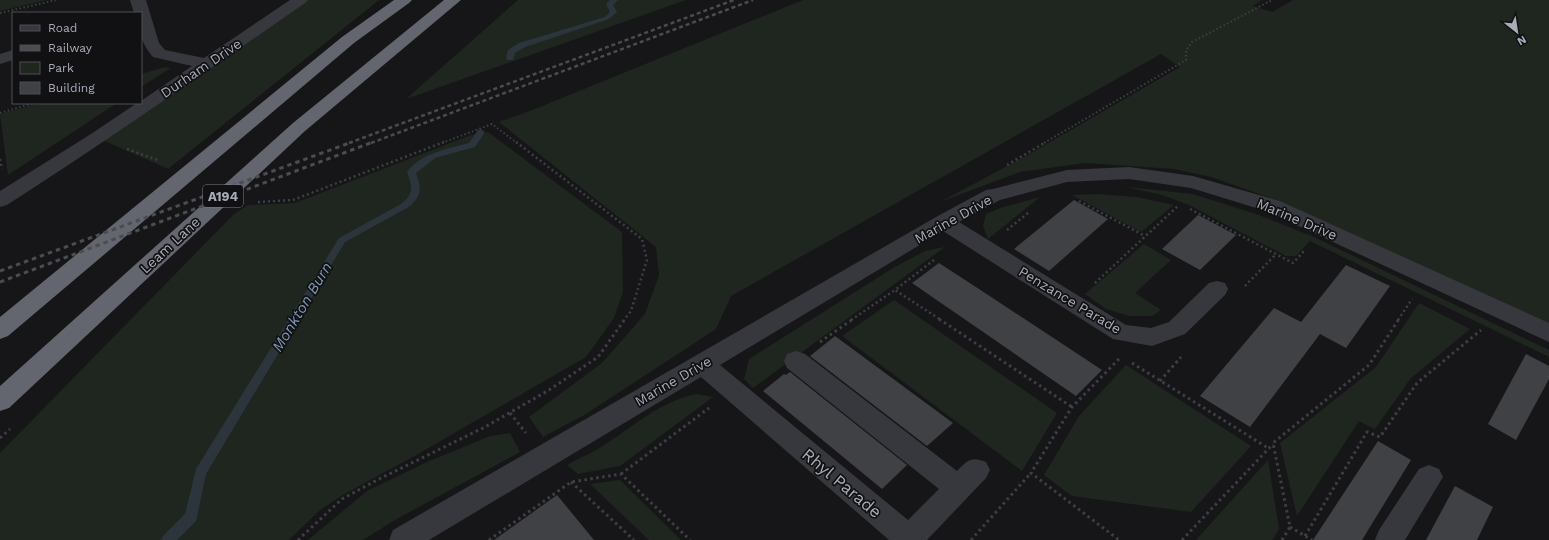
<svg xmlns="http://www.w3.org/2000/svg" width="1549" height="540" font-family="'Work Sans',sans-serif">
<style>
.green{fill:#1e261f}
.lines{fill:none;stroke-linecap:round;stroke-linejoin:round}
.stream{fill:#2c353c;fill-rule:evenodd}
.building{fill:#404145}
.path-far2{stroke:#3d3f44;stroke-width:2;stroke-dasharray:1.5 2.5;stroke-linecap:butt}
.path-far1{stroke:#3d3f44;stroke-width:2.5;stroke-dasharray:2 3;stroke-linecap:butt}
.path{stroke:#3d3f44;stroke-width:3;stroke-dasharray:2.5 3.5;stroke-linecap:butt}
.minor{fill:#37383d;fill-rule:evenodd}
.highway{fill:#63666e;fill-rule:evenodd}
.rail-far1{stroke:#4a4c52;stroke-width:2.5;stroke-dasharray:4 3;stroke-linecap:butt}
.rail{stroke:#4a4c52;stroke-width:3;stroke-dasharray:4.5 4;stroke-linecap:butt}
.labels{text-anchor:middle;dominant-baseline:central;stroke-width:3.5;stroke-linejoin:round;paint-order:stroke}
.shield{fill:#111113;stroke:#7b7e86;stroke-width:1}
.shield-label{font-size:13px;font-weight:bold;fill:#a8adb8}
.street-label{font-size:14px;fill:#a8adb8;stroke:#111113}
.water-label{font-size:15px;font-style:italic;fill:#7f9bb3;stroke:#111113}
.near-street-label{font-size:17px;fill:#a8adb8;stroke:#111113}
</style>
<rect width="100%" height="100%" fill="#161618"/>
<path class="green" d="M0,0H47L0,11Z
M300,0H379L168,169L98,138Z
M518,0H686L406,99Z
M803,0H1262L1253,6L1272,12L1293,0H1549V324L1279,201L1211,177L1174,169L1085,163L1020,172L940,202L1026,156L1180,67L1161,54L731,296L716,329L586,414L543,437L529,417L602,363L645,314L659,275L656,247L499,122L530,111Z
M165,67L171,68L141,87V74Z
M40,103H117L8,175L0,114Z
M488,132L622,232L623,292L614,318L586,357L418,454L341,496L319,511L289,540H0V453L234,214L248,205L295,203L471,135Z
M1126,187L1193,194L1259,215L1314,237L1549,350V357L1310,241L1296,256H1286L1189,205L1162,195Z
M1098,194L1136,197L1174,205L1141,232L1072,195Z
M1040,197L988,239L983,226L986,214L1000,208Z
M1144,244L1171,260L1135,293L1161,310L1152,316H1129L1106,309L1085,294Z
M945,247L753,388L744,379L749,359L893,268L925,251Z
M894,300L1057,413L1022,471L842,336Z
M1419,303L1470,329L1411,378L1375,429L1359,421L1297,516L1280,443L1376,367Z
M1126,365L1251,446L1191,512L1072,496L1044,475L1079,416Z
M697,394L713,397L620,466L578,474L567,465C579,458 592,453 603,446C632,427 662,400 697,394Z
M510,433L520,452L395,520L363,540H308L367,491L427,462L490,436Z
M1268,460L1279,529L1272,540H1196Z
M620,480L681,540H649L590,484Z"/>
<g class="lines">
<path class="stream" d="M610,0H618L613,5L617,12L609,19L525,47L515,53L513,60H507L506,58L508,50L519,43L605,17L610,12L606,4Z
M481,129L485,132L475,147L435,158L416,173C422,189 422,197 407,208L345,242L206,474L197,517L196,521L177,540H161L163,536L185,514L196,469L339,238L401,204C415,193 412,187 407,172C421,153 447,149 469,143L478,130Z"/>
</g>
<path class="building" d="M1074,200L1108,219L1049,271L1014,249Z
M1198,215L1236,235L1200,270L1162,249Z
M939,263L979,289L1102,370L1076,396L912,283Z
M1346,265L1390,286L1346,348L1320,334L1250,427L1200,396L1274,308L1301,322Z
M835,336L953,423L927,446L810,356Z
M1526,354L1549,366V379L1516,440L1488,424Z
M790,372L907,465L882,489L763,391L784,374L786,375Z
M1378,441L1411,460L1362,540H1313Z
M1455,486L1493,507L1477,540H1426Z
M557,495L594,540H494Z"/>
<g class="lines">
<path class="path-far2" d="M0,13L56,0
M0,113L34,103
M442,143L492,124L517,143
M1044,143L1186,60V50L1192,42L1272,0"/>
<path class="path-far1" d="M516,142L642,239L647,260L631,311L624,320
M127,149L160,161
M0,159L2,169
M1007,165L1046,142
M1079,201L1145,236
M258,202L293,200L444,142
M1190,209L1293,263L1305,250
M1007,230L1028,213
M934,260L895,290L941,320
M1095,283L1179,205
M1245,286L1276,254
M851,320L895,290
M1398,320L1412,299"/>
<path class="path" d="M939,319L1072,407
M820,342L853,319
M1119,359L1072,407L1031,473L1119,540
M1132,363L1268,448
M1160,381L1181,357
M510,413L526,433
M0,438L10,429
M621,474L709,408
M571,482L634,540
M1290,527L1312,540
M1305,536L1367,432L1380,437L1417,383L1481,330
M298,540L342,499L377,480L485,427L549,390L598,357L625,319
M489,540L571,482L621,474L690,540
M971,540L1031,473
M1182,540L1273,444
M1282,540L1290,527L1273,443L1369,365L1399,319"/>
<path class="minor" d="M130,0H146L159,43L165,50L204,58L290,0H308L305,3C207,71 108,140 7,205L0,207V191L91,134L137,103H141V101L192,66L153,57C139,40 141,35 141,13H134Z
M13,50V60L0,64V54Z
M1129,167L1193,176L1280,201L1549,323V342L1266,211L1191,188L1129,179L1067,182L1000,200L959,222L1126,325L1151,328L1169,322L1209,283L1217,281L1225,283L1228,289L1225,295L1185,334L1152,346L1113,339L943,231L720,365L908,520L939,489L787,368L784,361L787,354L796,351L805,354L957,471C968,460 971,456 986,462L990,470L986,478L927,540H889L701,377L429,540H389L393,530L936,217L986,190L993,189L1067,170Z
M1429,465L1439,469L1443,477L1405,540H1375L1379,530L1419,469Z"/>
<path class="highway" d="M394,0H412L409,3L354,43L8,336L0,339V317L342,37Z
M444,0H461L305,131L9,408L0,411V386L293,123Z"/>
<path class="rail-far1" d="M349,143L734,0
M371,143L753,0"/>
<path class="rail" d="M0,271L352,142
M0,282L373,142"/>
</g>
<g class="labels">
<rect class="shield" x="203" y="185" width="40" height="22" rx="3"/>
<g class="shield-label">
<text x="223" y="196">A194</text>
</g>
<g class="street-label">
<text transform="translate(201 68) rotate(-34)">Durham Drive</text>
<text transform="translate(953 219) rotate(-29)">Marine Drive</text>
<text transform="translate(1297 219) rotate(23)">Marine Drive</text>
<text transform="translate(170 245) rotate(-43)">Leam Lane</text>
<text transform="translate(1070 300) rotate(31)">Penzance Parade</text>
<text transform="translate(673 381) rotate(-30)">Marine Drive</text>
</g>
<g class="water-label">
<text transform="translate(302 307) rotate(-59)">Monkton Burn</text>
</g>
<g class="near-street-label">
<text transform="translate(842 483) rotate(40)">Rhyl Parade</text>
</g>
</g>
<rect x="12" y="12" width="130" height="92" fill="#111113" stroke="#4d4f55"/>
<rect x="20" y="25" width="20" height="6" fill="#37383d" stroke="#4d4f55"/>
<text x="48" y="32" font-size="12" fill="#a8adb8">Road</text>
<rect x="20" y="45" width="20" height="6" fill="#4a4c52" stroke="#4d4f55"/>
<text x="48" y="52" font-size="12" fill="#a8adb8">Railway</text>
<rect x="20" y="62" width="20" height="12" fill="#1e261f" stroke="#4d4f55"/>
<text x="48" y="72" font-size="12" fill="#a8adb8">Park</text>
<rect x="20" y="82" width="20" height="12" fill="#404145" stroke="#4d4f55"/>
<text x="48" y="92" font-size="12" fill="#a8adb8">Building</text>
<g transform="translate(1517 32) rotate(150)" stroke="#111113" stroke-width="3" paint-order="stroke">
<path d="M0-3L7 15L0 10L-7 15Z" fill="#a8adb8"/>
<text y="-6" font-size="11" font-weight="bold" text-anchor="middle" fill="#a8adb8">N</text>
</g>
</svg>
